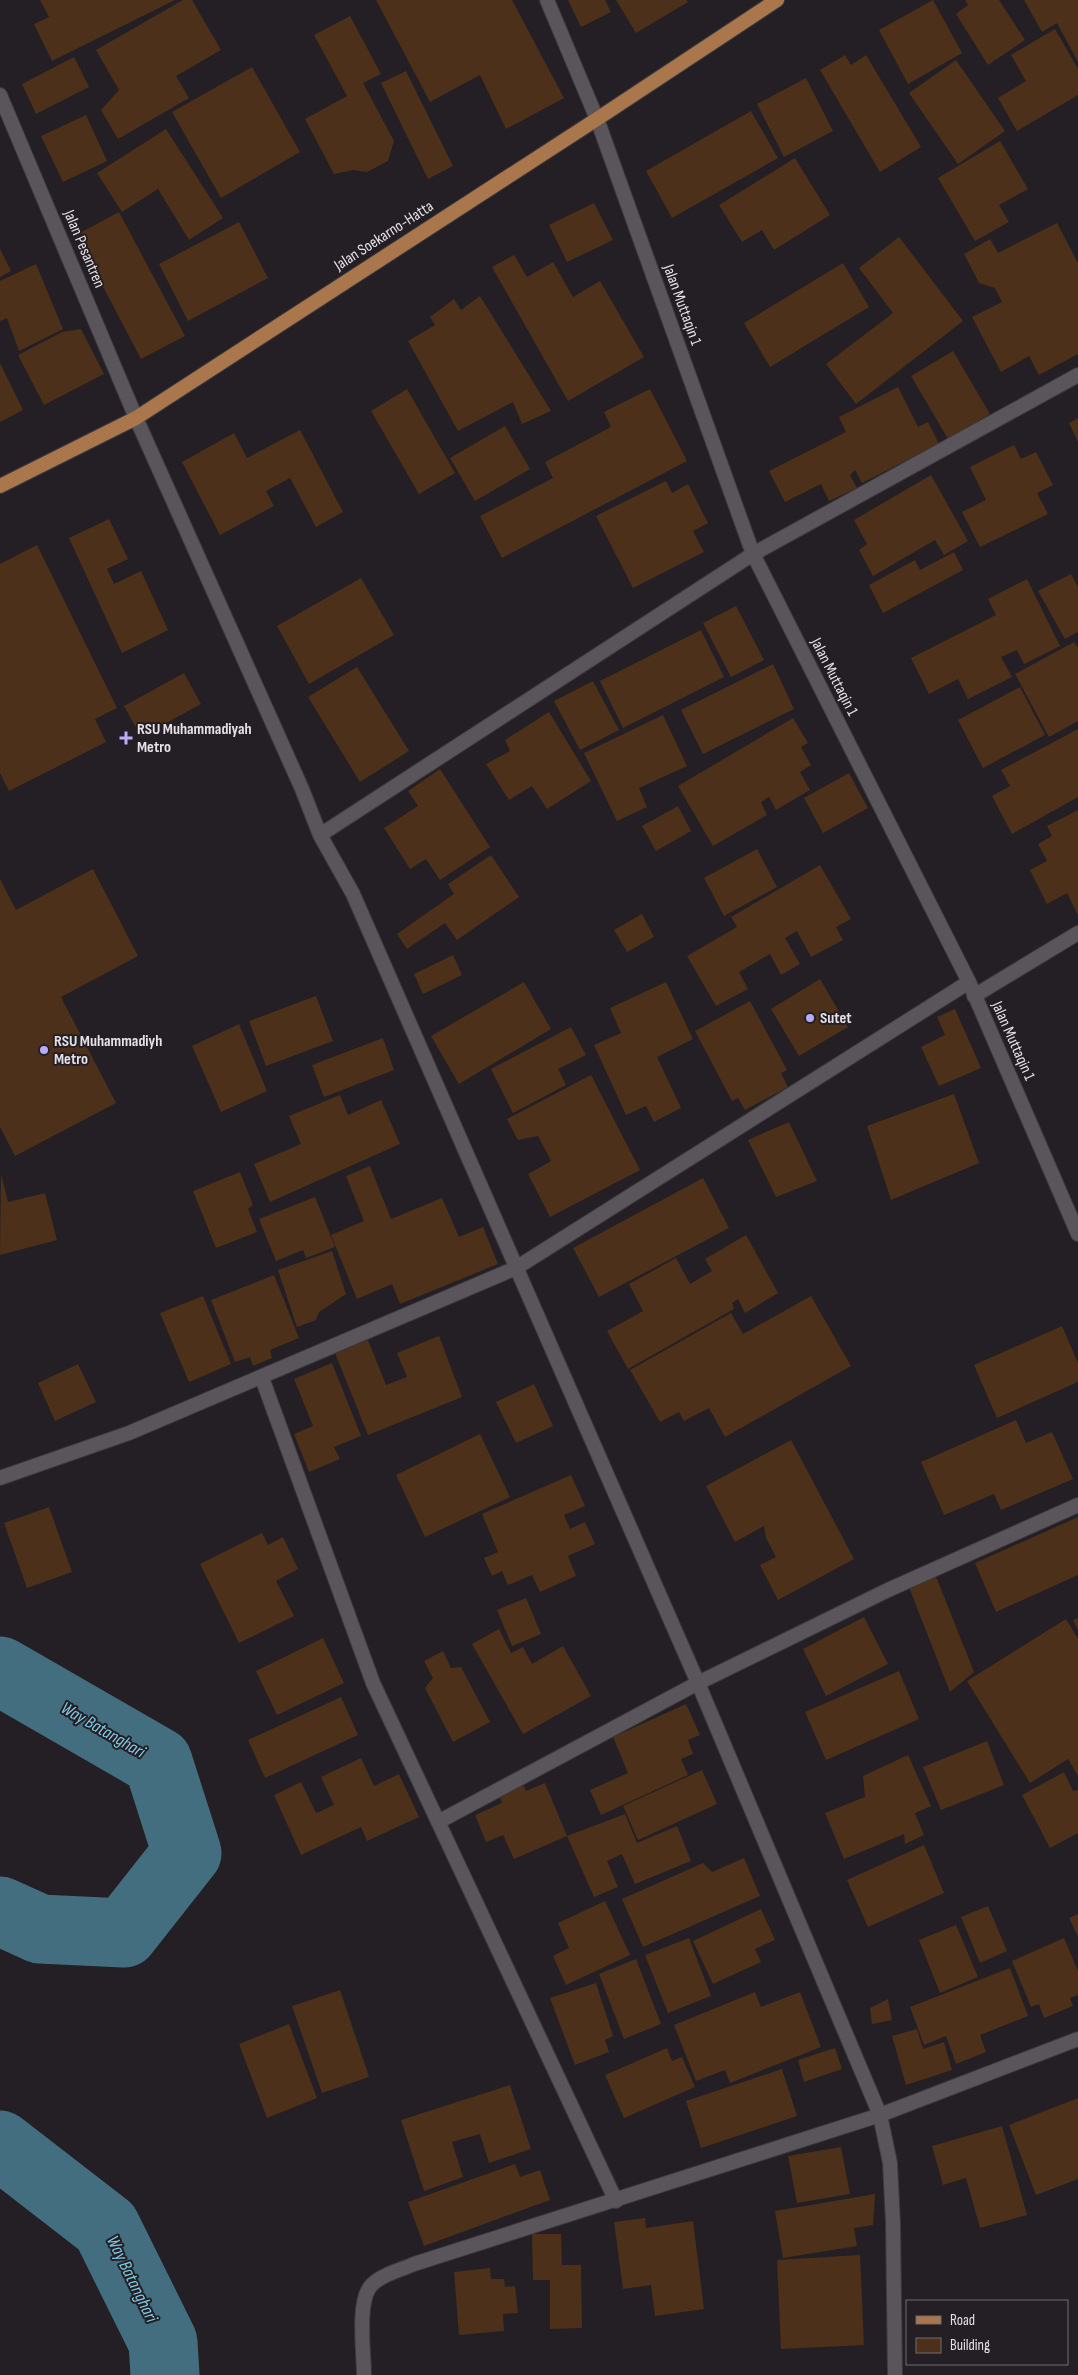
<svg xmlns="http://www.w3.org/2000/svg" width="1078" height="2375" font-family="'Sofia Sans Condensed',sans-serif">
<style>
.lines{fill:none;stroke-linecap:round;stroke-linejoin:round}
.river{stroke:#436e7f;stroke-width:69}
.building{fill:#4c3019}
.minor-casing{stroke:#3c393e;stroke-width:16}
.primary-casing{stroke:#3c393e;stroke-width:16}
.minor{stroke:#59555b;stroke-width:14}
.primary{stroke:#aa764b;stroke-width:14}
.poi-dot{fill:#b6acf8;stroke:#231f24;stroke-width:2}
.labels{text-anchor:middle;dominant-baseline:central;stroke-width:4;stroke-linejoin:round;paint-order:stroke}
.street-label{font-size:16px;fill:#e5e2e6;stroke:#231f24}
.poi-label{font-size:16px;font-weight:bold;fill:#e5e2e6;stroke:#231f24;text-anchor:start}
.water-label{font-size:18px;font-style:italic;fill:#82cbe9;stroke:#231f24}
</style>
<rect width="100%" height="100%" fill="#231f24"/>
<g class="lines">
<path class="river" d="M0,1671L158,1762L187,1853L124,1933L40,1929L0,1911
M0,2145L106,2227L163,2342L165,2375"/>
</g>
<path class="building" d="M40,0H175L52,61L34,24L49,17Z
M183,0H192L221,50L176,76L189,98L118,139L101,110L119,90L96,50Z
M376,0H512L564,98L506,129L480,75L430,102Z
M568,0H605L611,12L581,27Z
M616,0H686L688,2L636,33Z
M933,0L962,53L908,84L879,30Z
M965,0H999L1025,40L988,65L956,14L968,5Z
M1024,0H1078V62L1057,23L1042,32Z
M350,16L381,74L363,83L394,141L388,161L367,172L353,170L334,174L305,119L347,96L314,35Z
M1055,29L1078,69V95L1017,131L998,98L1026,81L1011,55Z
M845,55L851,65L866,55L921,147L880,172L820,70Z
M74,57L89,87L36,114L22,84Z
M956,60L1005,131L958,164L909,93Z
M252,67L300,152L221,198L172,112Z
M406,71L453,166L428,179L381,83Z
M806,78L833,131L784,157L757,104Z
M751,111L778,158L672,218L646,171Z
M86,115L107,161L63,182L41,136Z
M166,129L223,218L189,240L158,189L122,212L97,173Z
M1000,141L1028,189L999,205L1009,222L975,241L938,178Z
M795,158L830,215L774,250L762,230L742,242L719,205Z
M594,203L613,240L567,262L549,225Z
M119,212L185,336L141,359L76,235Z
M239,222L268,278L188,321L159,264Z
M1057,223L1078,263V354L1039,375L1029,356L1001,372L972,317L1002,302L995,288L979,283L964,254L990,239L998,253Z
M899,237L963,321L856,404L826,364L893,313L859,268Z
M0,249L11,271L0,277Z
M514,255L527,277L553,262L573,297L600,281L644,357L568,401L492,267Z
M843,263L869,307L770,367L744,323Z
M36,264L63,329L19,351L7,318L0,321V281Z
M480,296L551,411L522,424L513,402L458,431L408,341L435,325L430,317L454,299L461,310Z
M81,329L104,374L44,405L18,355L62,332Z
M953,351L990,414L948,439L911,376Z
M0,363L23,410L0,422Z
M898,387L918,427L928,422L939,444L862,483L855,470L850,475L857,488L829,501L821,484L785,502L769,471L846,432L839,417Z
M407,389L455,473L419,494L371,411Z
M650,389L687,461L502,558L480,516L553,478L545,462L611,427L604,412Z
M1078,418V442L1069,423Z
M505,426L530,469L475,501L450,458Z
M300,430L343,512L316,527L290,478L266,491L274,506L220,535L182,462L234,433L247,458Z
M1014,445L1021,459L1036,452L1053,485L1037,493L1048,514L980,547L962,512L986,500L970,467Z
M931,475L968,541L944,555L935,540L873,576L859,550L867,544L854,520Z
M666,481L672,493L688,484L708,523L693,531L704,552L633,588L596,516Z
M109,519L128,559L107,569L114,584L141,571L168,630L122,653L69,538Z
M37,545L117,708L95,719L106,742L9,791L0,773V564Z
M954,552L963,570L883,613L869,585L915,560L920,570Z
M1071,574L1078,587V632L1065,639L1038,591Z
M361,578L394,635L309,684L277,626Z
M1027,579L1060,646L1024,664L1017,650L1001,657L1012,677L968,699L958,679L929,694L911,658L996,615L988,599Z
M736,606L764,660L731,677L703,623Z
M701,630L724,677L623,728L600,681Z
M1074,642L1078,648V721L1049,737L1015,674Z
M773,664L794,709L703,754L681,710Z
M357,667L409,751L360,782L308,697Z
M184,673L201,704L141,737L124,706Z
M593,681L619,730L580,750L554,701Z
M1020,687L1045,735L983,768L958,720Z
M549,712L591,781L547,809L532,786L509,800L486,764L510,751L505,740Z
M663,715L687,766L639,788L647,807L617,821L584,753Z
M793,718L808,743L801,747L811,765L800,772L810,790L776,810L769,797L761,802L767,815L713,846L678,786Z
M1078,729V797L1012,834L992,796L1010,786L1001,770Z
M440,769L490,847L440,880L426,859L410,869L384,828L418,806L408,791Z
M849,773L868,808L823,833L804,798Z
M678,806L691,831L656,851L642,826Z
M1078,810V915L1067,893L1047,904L1030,870L1047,861L1038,844L1052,836L1047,826Z
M757,849L777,887L724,916L704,878Z
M491,855L519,897L457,940L445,923L407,949L397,934L454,894L448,884Z
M820,865L851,919L836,927L843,940L811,957L797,931L785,938L800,964L781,975L770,954L739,972L748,989L716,1006L687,956L737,927L731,917Z
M93,869L138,956L61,997L116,1103L15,1156L0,1127V879L16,910Z
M642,914L654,937L627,952L614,930Z
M453,955L462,975L423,994L414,974Z
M820,979L848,1027L799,1056L771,1009Z
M524,982L551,1029L459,1084L431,1036Z
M666,982L693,1039L657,1057L681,1108L654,1122L646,1106L626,1115L594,1045L621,1033L610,1008Z
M316,996L333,1041L266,1066L249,1021Z
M750,1001L787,1070L781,1073L788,1087L745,1110L738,1098L732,1101L695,1031Z
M955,1009L981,1068L939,1086L921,1047L945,1035L937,1017Z
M239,1024L267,1091L221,1112L192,1046Z
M571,1027L586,1055L558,1069L566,1085L513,1113L491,1069Z
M383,1038L394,1070L324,1097L312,1065Z
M591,1075L640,1170L550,1217L528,1174L551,1161L538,1136L518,1140L507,1119Z
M954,1094L979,1163L891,1200L867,1126Z
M340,1095L348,1115L381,1100L400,1144L270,1202L254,1164L301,1144L289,1116Z
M789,1122L817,1181L776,1197L748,1140Z
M370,1166L391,1219L442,1198L459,1237L483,1227L498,1264L400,1304L392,1284L357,1299L331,1235L364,1221L346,1176Z
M240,1172L253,1205L248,1209L257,1232L216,1248L193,1191Z
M1,1174L8,1202L45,1193L57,1240L0,1255Z
M703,1178L729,1228L599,1297L573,1248Z
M315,1197L335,1247L306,1258L303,1250L276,1261L259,1219Z
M746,1235L778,1293L745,1313L738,1299L732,1303L734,1309L628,1369L607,1331L643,1311L629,1284L676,1258L690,1284L712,1271L705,1259Z
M332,1251L346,1294L319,1312L316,1320L297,1327L278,1270Z
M274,1275L299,1338L270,1350L272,1358L253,1366L250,1357L235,1362L211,1300Z
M203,1296L231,1364L189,1382L160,1313Z
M811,1296L851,1366L725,1437L709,1408L684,1421L679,1412L660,1422L630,1370L731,1313L743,1334Z
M1062,1326L1078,1363V1382L997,1418L974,1365Z
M439,1336L462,1397L368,1435L335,1353L368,1340L386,1385L407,1377L397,1353Z
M332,1363L361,1436L334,1447L340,1459L309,1472L294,1434L313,1426L294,1379Z
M78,1364L96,1402L55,1421L38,1383Z
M534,1384L553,1426L516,1443L496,1402Z
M1016,1420L1026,1443L1052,1432L1073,1479L1001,1510L994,1494L944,1515L921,1462Z
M480,1434L510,1497L425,1537L396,1475Z
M791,1440L854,1559L778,1600L760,1565L776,1557L766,1538L764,1526L735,1542L706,1486Z
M571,1475L585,1506L564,1515L570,1529L585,1522L595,1544L568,1556L576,1576L540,1592L532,1575L508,1585L502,1571L492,1576L484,1558L498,1552L482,1514Z
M49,1507L72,1572L27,1588L4,1523Z
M1078,1517V1575L996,1612L975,1563Z
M262,1533L268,1545L283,1537L298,1569L276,1581L294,1616L239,1643L200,1564Z
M935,1574L974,1672L950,1692L908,1585Z
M526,1598L541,1634L512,1646L497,1610Z
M864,1617L888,1664L826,1696L803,1649Z
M1078,1618V1630L1073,1620Z
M1066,1619L1078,1639V1776L1068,1759L1030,1783L967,1681Z
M499,1629L511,1653L523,1647L532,1664L563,1646L591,1696L523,1734L472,1644Z
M323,1638L344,1683L277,1715L256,1671Z
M443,1651L451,1668L461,1667L490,1722L453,1742L425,1688L433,1678L424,1661Z
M899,1671L919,1719L826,1760L805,1712Z
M341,1697L358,1735L265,1778L248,1740Z
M686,1704L700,1735L688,1740L693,1754L681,1759L688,1775L601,1815L590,1790L628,1773L613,1737Z
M987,1741L1004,1785L941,1810L923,1767Z
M908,1755L931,1806L915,1813L924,1835L905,1844L904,1834L844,1859L825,1813L865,1797L863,1776Z
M361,1758L374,1786L399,1774L419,1817L367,1841L361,1827L301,1855L274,1795L301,1782L316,1813L334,1805L321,1777Z
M702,1770L717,1804L638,1840L623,1806Z
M1064,1772L1073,1791L1078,1790V1833L1050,1848L1022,1795Z
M522,1783L526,1791L545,1783L567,1836L625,1814L637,1843L677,1826L691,1861L635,1884L622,1854L607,1861L618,1887L594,1897L567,1836L514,1859L503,1835L486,1842L475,1815L502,1803L498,1793Z
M924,1845L944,1893L868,1927L847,1880Z
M744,1858L760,1896L643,1947L622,1899L703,1863L712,1872Z
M605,1901L630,1955L566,1985L553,1956L569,1948L558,1923Z
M988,1906L1007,1951L980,1963L961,1917Z
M761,1909L775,1940L755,1949L761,1962L713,1984L693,1941Z
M1078,1914V1937L1069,1918Z
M956,1925L978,1977L940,1993L919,1940Z
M689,1938L711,1996L668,2013L645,1955Z
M1064,1938L1078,1971V1995L1070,1998L1073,2006L1044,2018L1039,2004L1031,2007L1012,1961Z
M636,1959L661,2024L624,2039L599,1974Z
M1010,1968L1028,2016L980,2035L986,2052L956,2064L946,2036L924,2045L910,2007Z
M596,1983L613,2036L605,2040L609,2052L575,2065L550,1998Z
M340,1990L369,2077L322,2093L292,2006Z
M755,1992L761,2007L800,1992L821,2047L730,2083L725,2070L696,2081L674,2025Z
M888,1999L892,2020L872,2024L870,2008Z
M289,2024L317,2098L267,2118L239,2044Z
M917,2029L923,2049L944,2042L952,2070L906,2085L892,2036Z
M667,2048L672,2061L682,2057L695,2087L624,2118L605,2075Z
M835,2048L842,2069L804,2082L798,2060Z
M782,2069L797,2116L701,2148L686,2101Z
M510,2085L531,2149L489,2163L480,2134L452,2142L463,2177L424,2191L401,2120Z
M1078,2098V2179L1036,2195L1009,2125Z
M1002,2126L1027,2215L980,2228L966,2178L943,2185L932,2146Z
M841,2147L850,2194L797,2203L788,2156Z
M515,2164L520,2177L540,2170L550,2200L424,2246L408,2202Z
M875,2194L873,2225L854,2228L857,2246L783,2258L775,2211Z
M645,2218L646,2228L693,2221L704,2309L655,2316L651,2285L623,2289L614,2222Z
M532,2234H561L562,2265H581L582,2328L550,2329V2280H533Z
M860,2255L864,2345L781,2349L777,2260Z
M490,2268L491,2279H504L505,2287L515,2286L518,2313L503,2314L504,2331L459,2335L454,2272Z"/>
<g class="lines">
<defs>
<path id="minor" d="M547,0L597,119L753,554L969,982L1078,1234
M0,95L136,418L302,789L320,835L353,894L698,1683L880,2115L890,2163L893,2223L895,2375
M320,835L753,554L1078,375
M974,996L1078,933
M262,1378L373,1683L616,2201
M0,1478L129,1433L516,1268L969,982
M438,1822L698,1683L888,1590L1078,1505
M364,2375C364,2354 357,2304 370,2287C379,2275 401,2270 414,2264L880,2115L1078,2039"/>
<path id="primary" d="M0,486L136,418L597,119L777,0"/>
</defs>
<use href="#minor" class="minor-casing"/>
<use href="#primary" class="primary-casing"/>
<use href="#minor" class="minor"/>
<use href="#primary" class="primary"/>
</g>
<g class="poi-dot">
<path d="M123.5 730.5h5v5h5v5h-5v5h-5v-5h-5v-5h5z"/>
<circle cx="810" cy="1018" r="5"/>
<circle cx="44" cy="1050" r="5"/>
</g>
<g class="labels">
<g class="street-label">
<text transform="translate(384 236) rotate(-33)">Jalan Soekarno-Hatta</text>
<text transform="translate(84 249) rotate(67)">Jalan Pesantren</text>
<text transform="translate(682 305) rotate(70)">Jalan Muttaqin 1</text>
<text transform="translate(834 677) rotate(63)">Jalan Muttaqin 1</text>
<text transform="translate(1013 1041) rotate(66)">Jalan Muttaqin 1</text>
</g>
<g class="poi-label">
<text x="137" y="729">RSU Muhammadiyah<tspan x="137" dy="18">Metro</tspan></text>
<text x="820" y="1018">Sutet</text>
<text x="54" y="1041">RSU Muhammadiyh<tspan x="54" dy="18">Metro</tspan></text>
</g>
<g class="water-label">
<text transform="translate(103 1730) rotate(30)">Way Batanghari</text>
<text transform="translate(132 2279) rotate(64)">Way Batanghari</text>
</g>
</g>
<rect x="906" y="2300" width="162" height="65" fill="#231f24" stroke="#716d72"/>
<rect x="916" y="2316" width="25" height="8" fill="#aa764b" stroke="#716d72"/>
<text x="950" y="2325" font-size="15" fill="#e5e2e6">Road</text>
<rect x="916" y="2338" width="25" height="15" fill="#4c3019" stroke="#716d72"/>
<text x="950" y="2350" font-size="15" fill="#e5e2e6">Building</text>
</svg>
